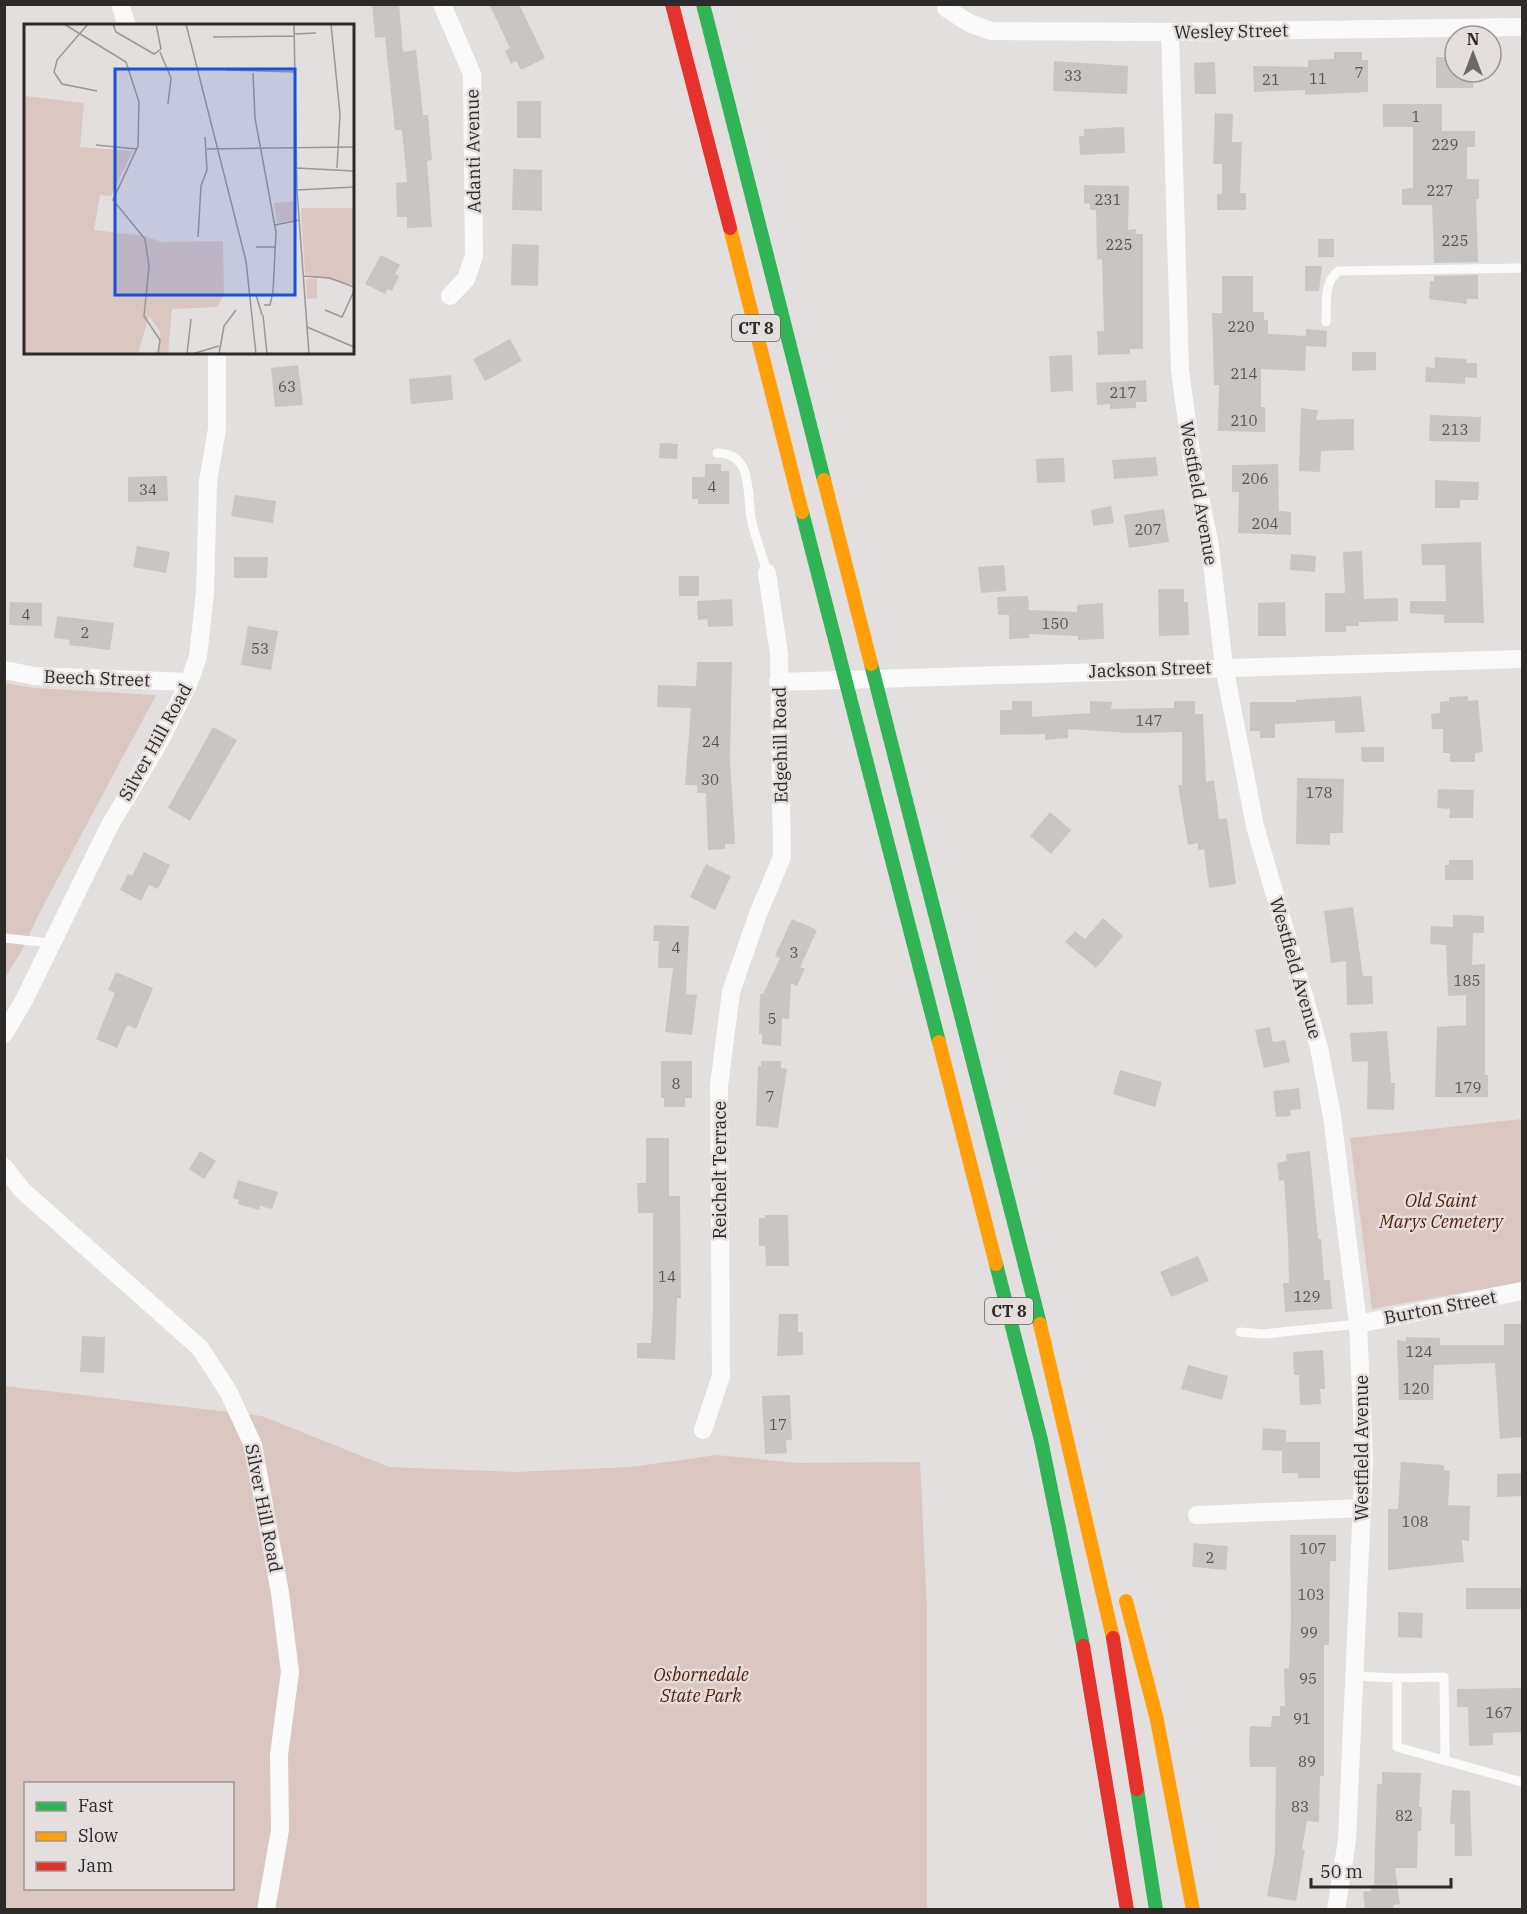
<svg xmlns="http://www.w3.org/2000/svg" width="1527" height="1914" font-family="'IBM Plex Serif',serif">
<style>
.green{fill:#dbc7c1;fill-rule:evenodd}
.building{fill:#c8c6c5}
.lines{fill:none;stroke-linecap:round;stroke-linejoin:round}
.lane{stroke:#fbfafa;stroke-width:9}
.street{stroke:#fbfafa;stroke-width:18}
.fast{stroke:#30b455;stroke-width:14}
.slow{stroke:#ff9f0a;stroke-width:14}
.jam{stroke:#e5322d;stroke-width:14}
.labels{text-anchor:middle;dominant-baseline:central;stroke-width:5;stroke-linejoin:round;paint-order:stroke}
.number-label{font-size:15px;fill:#565453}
.shield{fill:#e4dedc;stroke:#64615f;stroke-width:1.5}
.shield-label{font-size:16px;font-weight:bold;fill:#2d2b2a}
.street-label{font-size:18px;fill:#2d2b2a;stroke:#e4dedc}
.park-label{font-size:18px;font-style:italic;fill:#551f09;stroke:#e4dedc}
.inset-road{fill:none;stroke:#9a9796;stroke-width:1.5}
.view{fill:#1d4ed8;fill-opacity:0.15;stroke:#1d4ed8;stroke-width:3}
.inset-edge{fill:none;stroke:#2d2b2a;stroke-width:3}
</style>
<rect width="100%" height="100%" fill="#e2dfde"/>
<path class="green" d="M5,683L34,688L156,695L41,910L22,950L5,978Z
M1522,1119V1282L1372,1309L1350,1138Z
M5,1386L262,1416L389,1467L514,1472L631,1467L717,1455L797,1463L920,1462L927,1609V1909L5,1910ZM26,1784H232V1888H26Z"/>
<path class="building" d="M372,4H399L403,52L416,50L423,115H428L432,160L427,161L432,227L407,228V217H397L396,183L407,182L402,130H395L385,37L375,38Z
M489,4H519L545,58L521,70L516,61L511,64L505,51L510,48Z
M1334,52H1362V60H1368V92L1305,95V90L1254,92L1253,66L1308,67V60L1334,59Z
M1436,57H1455V72H1473V88H1436Z
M1054,61L1128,66L1127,94L1053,91Z
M1215,62L1216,94H1195L1194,63Z
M517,101H541V138H517Z
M1383,104H1442V131H1475V147H1467V179H1479V199H1476L1478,262L1434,263L1432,205H1402V189L1413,188V127H1383Z
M1215,113L1233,114L1232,142H1242L1240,193H1246V210H1217V194H1222V164H1213Z
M1124,127L1125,153L1080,155L1079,136H1084V129Z
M513,169L542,170V211L512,210Z
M1084,185L1129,186L1128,230L1136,229V234H1143V349H1130V354L1098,355L1097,331H1104L1102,259L1097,260L1096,210H1090V204L1084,203Z
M1318,239H1334V257H1318Z
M512,244L539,245L538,286L511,285Z
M381,255L400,265L395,274L399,276L392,291L388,289L385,294L365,284Z
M1305,266H1322L1319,291H1305Z
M1478,275V299H1467L1466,304L1429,299L1430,281H1434V276Z
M1222,276H1253V312H1264V320H1268V334L1306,336V329L1327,331L1326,347L1306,346L1305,371L1261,369V407H1265V432L1218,431L1219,385H1214L1212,313H1222Z
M510,339L522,361L485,381L473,359Z
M1352,352H1376V370L1352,371Z
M1072,355L1073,391L1051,392L1049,356Z
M1435,357L1467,359L1466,363H1477V378L1465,377V384L1425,382L1426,367L1435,368Z
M298,365L303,405L275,407L271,368Z
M451,375L453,400L411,404L409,379Z
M1146,380L1147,402H1136V408L1110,409V404L1097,405L1096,383Z
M1301,408L1318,410L1316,420L1354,419V450L1321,451L1320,472L1299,471Z
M1430,415L1481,417L1480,442L1429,441Z
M660,443L678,444L677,459L659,458Z
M1156,457L1158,476L1114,479L1112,460Z
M1064,458L1065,482L1037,483L1036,459Z
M705,464H721V471H729V504H698V499H692V477H705Z
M1278,464L1279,511L1291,512V535L1238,533L1239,492H1232V465Z
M167,476L168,501L128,502V477Z
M1435,480L1479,482L1478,500H1460V508H1435Z
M235,495L276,501L273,523L231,516Z
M1111,506L1114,523L1093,526L1091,510Z
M1164,509L1169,542L1129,548L1124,515Z
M1481,542L1484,623H1444V615L1410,613V601H1446L1445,565H1422L1421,544Z
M137,546L170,552L166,573L133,567Z
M1362,551L1364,599L1398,598V621L1359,622V626H1346V632H1325V593H1345L1343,552Z
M1291,554L1316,556L1315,572L1290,570Z
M234,557H268L267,578H234Z
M1004,565L1006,591L981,593L978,567Z
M679,576H699V596H679Z
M1158,589H1184V602H1188L1189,635L1159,636Z
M1028,596L1029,610L1077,612V605L1103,603L1104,639L1078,640V636L1029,634L1030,638L1009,639V615H998L997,597Z
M732,599L733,626L708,627L707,619L698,620L697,601Z
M10,602L42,603V626L9,625Z
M1285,602L1286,636H1258V603Z
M57,616L114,623L110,650L69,645L70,640L54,638Z
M248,626L278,631L271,670L241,665Z
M697,662H732L730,759L735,844H725V849L708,850L706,793H697V785H685L691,708L657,707L658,685L696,686Z
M1361,696L1365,732L1335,733V721L1275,724V738H1260V731H1250V702H1296V700Z
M1468,696V701L1478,700L1483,752L1475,753V762H1450V753H1443V729H1432L1431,714L1440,713V702L1449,701V697Z
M1012,701H1032V717L1090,713V701L1112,702L1111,709L1174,708V701H1195V714H1203L1206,782L1214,780L1219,819L1227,818L1236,884L1209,888L1204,849L1198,850V843L1188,845L1178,785H1182V732L1131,733L1068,729V738L1045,740V734L1000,735V710H1012Z
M213,727L237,740L190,821L168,808Z
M1361,747H1384V762H1362Z
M1297,778L1344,779L1343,833H1330V845L1296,844Z
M1438,789L1474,790L1473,818H1449L1450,809L1437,808Z
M1050,812L1071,830L1051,854L1030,836Z
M144,852L170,865L158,889L149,885L141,901L120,890L128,874L132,876Z
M1449,860H1473V880H1445V865H1449Z
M706,864L731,876L715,910L690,897Z
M1353,907L1363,976H1372L1373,1004L1347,1005L1346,961L1331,963L1324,911Z
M1453,915L1484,916V933H1473L1472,965L1485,964V1075H1488V1097H1435L1437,1027L1466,1025V995L1448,996L1446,945L1430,944L1431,926L1453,927Z
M1103,918L1123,936L1096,968L1065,942L1075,931L1085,939Z
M792,919L817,930L800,967L805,969L797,986L791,983L789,1019L782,1018L781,1046L762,1044V1034H759L760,994H763L780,958L775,956Z
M654,925L689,926L686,994L697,995L692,1035L665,1032L673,968H658L659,941H653Z
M116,972L153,988L136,1029L127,1025L117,1048L96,1039L115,993L108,990Z
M1270,1027L1273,1042L1285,1040L1290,1062L1264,1068L1255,1030Z
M1387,1031L1391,1083H1395L1394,1110L1367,1109L1368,1061L1352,1062L1350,1033Z
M661,1061H692V1098H685V1107H664V1098H661Z
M761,1061H781V1068L787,1069L778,1128L756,1126L758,1066H761Z
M1120,1070L1162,1082L1155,1107L1113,1094Z
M1299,1088L1301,1109L1290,1110L1291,1116L1276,1117L1273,1091Z
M646,1138H669V1196H680L681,1298H677L675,1360L637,1358V1343H651L653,1310V1213H638L637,1183H646Z
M200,1151L216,1161L204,1179L189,1169Z
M1310,1151L1318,1239H1321L1324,1280H1330L1332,1309L1285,1312L1283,1283H1289L1288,1241L1284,1180L1279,1181L1277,1163L1287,1161L1286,1154Z
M238,1180L278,1192L272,1209L260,1206L259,1210L238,1204L239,1200L233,1198Z
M765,1215H788L789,1266H766L765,1246H759V1218H765Z
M1198,1256L1209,1281L1171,1297L1160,1272Z
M779,1314H798V1332H803V1355L777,1356Z
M1504,1324H1522V1437L1500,1439L1495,1363L1434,1365L1433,1400H1399L1397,1340L1406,1341V1337L1440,1338V1345H1504Z
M82,1336L105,1337L104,1373L80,1372Z
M1323,1350L1325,1389H1320L1321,1404L1300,1405L1299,1375H1294L1293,1352Z
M1188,1365L1228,1376L1222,1400L1181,1389Z
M790,1395L792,1440H786L787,1453L765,1454L762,1396Z
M1263,1428L1286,1430V1442H1320V1478H1298V1473H1282V1451L1262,1450Z
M1401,1462L1444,1465V1470L1450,1471L1448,1505L1470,1506L1469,1541L1462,1540L1464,1562L1388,1570V1509H1398Z
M1522,1473V1496L1497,1497V1474Z
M1290,1535H1336V1561H1330L1329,1645H1324V1776H1320L1319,1822L1307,1821L1302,1849L1305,1850L1296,1901L1267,1896L1275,1853L1276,1767H1250L1249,1744L1250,1726L1271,1727L1272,1716H1280V1706H1285L1284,1669L1289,1668L1291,1618Z
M1194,1543L1228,1546L1226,1570L1192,1567Z
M1466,1588H1522V1609H1466Z
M1398,1612L1423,1613L1422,1638L1398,1637Z
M1522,1688V1732L1493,1733V1745L1469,1746L1468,1707H1457V1689Z
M1382,1772L1421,1773L1419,1807H1422L1421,1831H1418L1417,1868H1395L1400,1904L1393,1905L1394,1910H1365L1363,1892L1371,1891L1370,1885H1374L1377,1784H1382Z
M1452,1790L1470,1791L1472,1856H1455V1824H1450Z"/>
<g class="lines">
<path class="lane" d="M1326,322C1327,304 1323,282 1339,271L1522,268
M717,453C755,453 746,497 752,523C756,540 763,556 767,573
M4,938L51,943
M1240,1332L1264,1334L1358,1324
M1355,1676L1397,1678
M1445,1759L1444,1677L1397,1678V1747L1522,1782"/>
<path class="street" d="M120,4L127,26
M442,4L472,74L474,256L466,279L450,296
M946,8L969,23L991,31L1170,32L1522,27
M1170,32L1180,370L1192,459L1210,546L1224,666L1255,826L1319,1048L1332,1116L1358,1324L1364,1459L1347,1840L1336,1910
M4,670L35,676L189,682
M778,682L1522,659
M4,1034L23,1002L110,825L160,741L189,682L198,657L205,592L208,481L217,429V352
M4,1167L22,1190L200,1348L228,1391L253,1445L280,1593L290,1672L279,1755L280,1830L266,1910
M1358,1324L1522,1291
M703,1430L721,1376L719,1086L731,992L758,914L782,857L779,654L767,573
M1197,1515L1362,1508"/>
<path class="fast" d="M703,4L824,480
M802,512L939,1042
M871,664L1040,1324
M996,1264L1041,1440L1083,1646
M1137,1789L1156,1910"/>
<path class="slow" d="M730,228L802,512
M824,480L871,664
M939,1042L996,1264
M1040,1324L1113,1638
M1126,1601L1157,1720L1193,1910"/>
<path class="jam" d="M672,4L730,228
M1113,1638L1137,1789
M1083,1646L1127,1910"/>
</g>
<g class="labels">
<g class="number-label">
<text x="1359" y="72">7</text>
<text x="1073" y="75">33</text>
<text x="1318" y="78">11</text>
<text x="1271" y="79">21</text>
<text x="1416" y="116">1</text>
<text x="1445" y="144">229</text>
<text x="1440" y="190">227</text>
<text x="1108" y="199">231</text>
<text x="1455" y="240">225</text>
<text x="1119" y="244">225</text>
<text x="1241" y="326">220</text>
<text x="1244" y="373">214</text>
<text x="287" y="386">63</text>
<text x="1123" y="392">217</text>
<text x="1244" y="420">210</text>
<text x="1455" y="429">213</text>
<text x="1255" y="478">206</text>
<text x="712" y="486">4</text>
<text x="148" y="489">34</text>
<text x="1265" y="523">204</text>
<text x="1148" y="529">207</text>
<text x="26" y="614">4</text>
<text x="1055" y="623">150</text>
<text x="85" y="632">2</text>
<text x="260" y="648">53</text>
<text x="1149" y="720">147</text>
<text x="711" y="741">24</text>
<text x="710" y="779">30</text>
<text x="1319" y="792">178</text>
<text x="676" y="947">4</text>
<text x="794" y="952">3</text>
<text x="1467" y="980">185</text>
<text x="772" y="1018">5</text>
<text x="676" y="1083">8</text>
<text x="1468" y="1087">179</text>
<text x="770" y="1096">7</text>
<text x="667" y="1276">14</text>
<text x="1307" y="1296">129</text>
<text x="1419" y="1351">124</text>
<text x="1416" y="1388">120</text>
<text x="778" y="1424">17</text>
<text x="1415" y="1521">108</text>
<text x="1313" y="1548">107</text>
<text x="1210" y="1557">2</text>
<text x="1311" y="1594">103</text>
<text x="1309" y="1632">99</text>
<text x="1308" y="1678">95</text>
<text x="1499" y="1712">167</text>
<text x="1302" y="1718">91</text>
<text x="1307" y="1761">89</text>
<text x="1300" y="1806">83</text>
<text x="1404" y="1815">82</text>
</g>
<g class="shield">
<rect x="732" y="315" width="48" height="26" rx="4.5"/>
<rect x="985" y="1298" width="48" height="26" rx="4.5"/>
</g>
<g class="shield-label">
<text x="756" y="328">CT 8</text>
<text x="1009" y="1311">CT 8</text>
</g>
<g class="street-label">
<text transform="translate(1231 31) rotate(-1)">Wesley Street</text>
<text transform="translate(473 151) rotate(-91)">Adanti Avenue</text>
<text transform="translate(1199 493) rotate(80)">Westfield Avenue</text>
<text transform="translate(1150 669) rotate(-2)">Jackson Street</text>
<text transform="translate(97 678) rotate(2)">Beech Street</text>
<text transform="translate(155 742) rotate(-61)">Silver Hill Road</text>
<text transform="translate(780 745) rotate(-91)">Edgehill Road</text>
<text transform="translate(1296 968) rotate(74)">Westfield Avenue</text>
<text transform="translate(719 1170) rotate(-90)">Reichelt Terrace</text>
<text transform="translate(1440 1307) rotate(-11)">Burton Street</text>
<text transform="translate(1361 1448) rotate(-90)">Westfield Avenue</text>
<text transform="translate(264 1508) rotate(79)">Silver Hill Road</text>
</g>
<g class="park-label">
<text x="1441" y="1200">Old Saint<tspan x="1441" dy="21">Marys Cemetery</tspan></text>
<text x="701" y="1674">Osbornedale<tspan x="701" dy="21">State Park</tspan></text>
</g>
</g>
<g transform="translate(24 24)">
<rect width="330" height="330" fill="#e2dfde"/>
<path d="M0,72L60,79L56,123L109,127L87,172L76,171L70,206L122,212L137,218L199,217L200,271L193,283L148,285L144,330H134L136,308L125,292L114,330H0ZM271,177L272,195L253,199L250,179ZM277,184H330V261L281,250ZM293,254V274L283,275L282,255Z" fill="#dbc7c1"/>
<path class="inset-road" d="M40,0L102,38L115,78L114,122L89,176L121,215L125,242L120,292L136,316L134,330M64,0L33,36L30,48L38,60L73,67M89,0L92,8L130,30L137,25L132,0M162,0L222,237L232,330M270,0L273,166L285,330M307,0L316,90L313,144M270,10L292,9M189,13L270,12M136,28L147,54L144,80M202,46L271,48M229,49L231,94L252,208L249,268L246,281H240M72,121L113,125M183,125L330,123M272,144L330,147M273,166L330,163M251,201L275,196M174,213L177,162L183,146L181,113M232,223H251M279,252L306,254L330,263M232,271L238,291M301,286L318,293L330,267M239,291L243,330M283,303L330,323M163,330L167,295M168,330L195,322M195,330L200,302L212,286"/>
<path class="view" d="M91,45H271V271H91Z"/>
<rect width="330" height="330" class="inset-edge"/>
</g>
<rect width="1527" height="1914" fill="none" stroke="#2d2b2a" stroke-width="12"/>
<rect x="24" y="1782" width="210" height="108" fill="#e4dedc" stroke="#9b9695" stroke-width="1.5"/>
<rect x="36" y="1802" width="30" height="9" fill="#30b455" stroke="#9b9695" stroke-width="1.5"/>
<text x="78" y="1812" font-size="18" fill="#2d2b2a">Fast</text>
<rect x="36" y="1832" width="30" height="9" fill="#ff9f0a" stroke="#9b9695" stroke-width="1.5"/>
<text x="78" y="1842" font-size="18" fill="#2d2b2a">Slow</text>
<rect x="36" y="1862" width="30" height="9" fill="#e5322d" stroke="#9b9695" stroke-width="1.5"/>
<text x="78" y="1872" font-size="18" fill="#2d2b2a">Jam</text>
<g transform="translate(1473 54)"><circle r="28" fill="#e4dedc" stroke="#9b9695" stroke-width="1.5"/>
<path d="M0-4.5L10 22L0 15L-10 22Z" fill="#6c6a69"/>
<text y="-9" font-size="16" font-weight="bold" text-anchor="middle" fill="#2d2b2a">N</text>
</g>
<path d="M1311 1878v9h140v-9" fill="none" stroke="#2d2b2a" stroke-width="3"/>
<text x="1320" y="1878" font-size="18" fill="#2d2b2a" stroke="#e4dedc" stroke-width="4.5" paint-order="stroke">50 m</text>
</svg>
